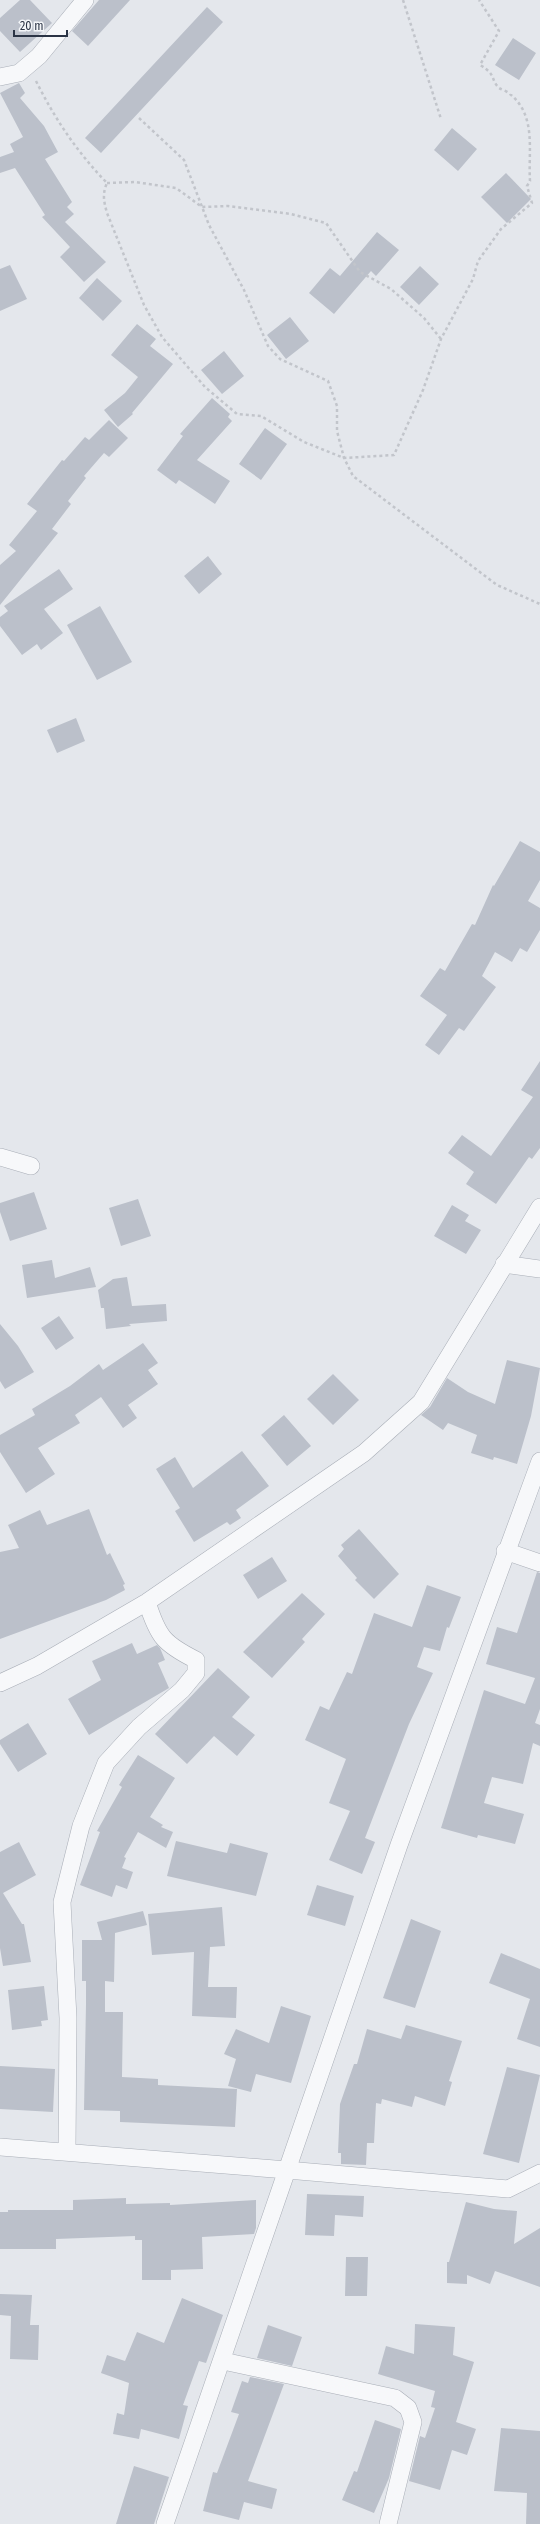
<svg xmlns="http://www.w3.org/2000/svg" width="540" height="2524" font-family="'Fira Sans Condensed',sans-serif">
<style>
.building{fill:#bbc0ca}
.lines{fill:none;stroke-linecap:round;stroke-linejoin:round}
.minor-casing{stroke:#a9aeb7;stroke-width:18}
.path{stroke:#c2c5cb;stroke-width:2.5;stroke-dasharray:3 3;stroke-linecap:butt}
.minor{stroke:#f7f8fa;stroke-width:17}
</style>
<rect width="100%" height="100%" fill="#e4e7ec"/>
<path class="building" d="M20,0H30L52,23L20,52L0,31V18Z
M99,0H130L88,46L72,31Z
M207,7L223,22L101,153L85,138Z
M513,38L536,53L519,80L495,65Z
M19,83L25,93L20,98L44,126L58,152L45,159L72,202L67,207L74,214L65,222L106,262L84,282L60,257L70,247L42,217L45,215L15,168L0,173V157L14,152L10,144L23,137L0,93Z
M452,128L477,149L458,171L434,150Z
M506,173L531,199L507,223L481,197Z
M377,232L399,250L376,276L371,271L334,314L309,293L330,268L340,276Z
M10,265L27,299L0,311V269Z
M420,266L439,284L419,305L400,287Z
M97,278L122,301L103,321L79,298Z
M290,317L309,341L286,359L267,335Z
M137,324L156,339L150,346L173,364L132,413L133,414L118,427L104,410L125,393L138,377L111,355Z
M224,351L244,376L222,394L201,370Z
M212,398L230,414L228,417L232,421L197,460L230,481L215,504L179,480L176,484L157,470L183,436L180,434Z
M109,420L128,438L109,457L104,453L84,476L86,478L68,501L71,504L52,529L58,533L0,605V565L16,551L9,545L37,511L27,504L62,460L64,461L85,437L89,440Z
M265,428L287,444L261,480L239,464Z
M208,556L222,574L199,594L184,576Z
M59,569L73,589L44,609L63,633L41,650L37,644L22,655L0,626V617L8,611L4,606Z
M100,606L132,662L97,680L67,625Z
M76,718L85,741L57,753L47,730Z
M520,841L540,852V880L528,901L540,908V930L527,952L520,948L512,962L495,952L482,976L496,987L464,1031L459,1028L439,1055L425,1045L447,1015L420,996L440,968L445,971L472,924L475,925L493,885L494,886Z
M540,1061V1148L532,1159L529,1157L496,1204L466,1184L474,1172L448,1153L462,1135L491,1156L533,1097L521,1090Z
M34,1192L47,1229L10,1241L0,1212V1203Z
M138,1199L151,1236L121,1246L109,1208Z
M452,1205L469,1215L465,1221L481,1230L466,1254L434,1236Z
M52,1260L55,1278L90,1267L96,1287L27,1298L22,1265Z
M127,1277L132,1306L166,1304L167,1321L129,1324L131,1326L106,1329L104,1308H101L98,1290L113,1279Z
M59,1316L74,1338L56,1350L41,1328Z
M0,1324L18,1346L34,1372L5,1389L0,1381Z
M143,1343L158,1363L148,1370L158,1384L128,1405L137,1418L123,1428L101,1397L75,1415L80,1423L38,1448L55,1474L26,1493L0,1452V1435L35,1415L32,1409L70,1386L99,1364L103,1370Z
M507,1360L540,1368L531,1416L517,1464L494,1457L493,1460L471,1453L477,1435L448,1423L443,1430L421,1415L430,1407L447,1378L468,1392L495,1404Z
M333,1374L359,1400L333,1425L307,1399Z
M284,1415L311,1446L287,1466L261,1435Z
M242,1451L269,1486L236,1510L241,1518L230,1525L227,1522L194,1542L175,1511L180,1508L156,1469L175,1457L193,1488Z
M89,1509L107,1555L110,1553L125,1584L123,1585L125,1590L106,1600L0,1639V1552L19,1548L8,1525L40,1510L47,1525Z
M359,1529L399,1574L374,1599L355,1580L357,1578L338,1556L344,1549L341,1545Z
M272,1557L287,1581L258,1599L243,1575Z
M537,1572L540,1573V1709L535,1723L540,1725V1746L533,1743L523,1784L492,1777L484,1803L524,1814L515,1844L478,1835L477,1838L441,1828L484,1690L525,1704L535,1678L486,1664L497,1627L517,1633Z
M427,1585L461,1597L449,1628L447,1627L440,1651L424,1647L417,1667L433,1673L409,1724L365,1838L375,1842L362,1874L329,1860L350,1811L329,1803L346,1759L305,1740L320,1706L329,1710L347,1672L352,1674L374,1613L412,1627Z
M302,1593L325,1614L302,1639L305,1642L272,1678L243,1652Z
M132,1643L137,1654L157,1645L160,1648L165,1660L158,1663L169,1688L89,1735L68,1699L101,1680L92,1661Z
M218,1668L250,1697L232,1717L255,1735L237,1756L214,1736L187,1764L155,1734Z
M28,1723L47,1754L18,1772L0,1744V1740Z
M138,1755L175,1778L150,1817L163,1825L161,1827L173,1832L166,1848L138,1832L124,1857L126,1858L122,1868L133,1872L127,1889L116,1885L112,1897L80,1885L100,1832L97,1831L122,1787L119,1785Z
M176,1841L227,1853L230,1843L268,1853L256,1896L167,1876Z
M19,1842L36,1875L3,1893L22,1924H24L31,1962L3,1966L0,1948V1852Z
M317,1885L354,1896L345,1926L307,1915Z
M222,1907L225,1946L210,1947L208,1987H237L236,2018L192,2016L194,1952L152,1955L148,1914Z
M143,1911L147,1925L115,1933L114,1982L105,1981V2012H123L122,2077L158,2079V2085L237,2089L235,2127L120,2122V2111L84,2110L86,2004V1981H82V1940H102L97,1922Z
M411,1919L441,1931L415,2008L383,1998Z
M501,1953L540,1969V2047L517,2039L530,1999L489,1983Z
M44,1986L48,2020L41,2021L42,2026L12,2030L8,1990Z
M281,2006L311,2016L291,2083L256,2074L251,2092L228,2086L236,2059L224,2054L236,2029L269,2043Z
M406,2025L462,2041L449,2081L452,2082L445,2106L415,2096L412,2107L382,2099L381,2104L376,2103L374,2143H367L366,2165L341,2164V2153H338L340,2104L354,2064H357L367,2029L401,2039Z
M0,2066L55,2069L53,2112L0,2109Z
M507,2067L540,2075L519,2163L483,2154Z
M307,2194L364,2196L363,2217L335,2215L334,2236L305,2235Z
M126,2198V2204L170,2203V2205L256,2200V2228L254,2234L202,2237L203,2269L171,2270V2280H142V2240H135V2236L56,2239V2249H0V2212H8V2210H73V2200Z
M466,2202L494,2209L517,2211L514,2244L540,2228V2287L495,2271L490,2284L467,2275V2284L447,2283V2262H449Z
M346,2257H368L367,2296H345Z
M0,2294L32,2295L30,2325H39L38,2360L10,2359L11,2316L0,2315Z
M182,2298L223,2315L206,2363L199,2361L183,2405L188,2406L179,2439L141,2429L139,2439L113,2434L117,2413L124,2415L129,2383L101,2373L107,2355L125,2361L137,2332L164,2343Z
M415,2324L455,2327L453,2355L474,2362L456,2422L476,2429L467,2455L452,2450L440,2490L409,2481L420,2436L425,2438L435,2408L431,2407L435,2391L378,2374L386,2346L414,2354Z
M268,2325L302,2337L292,2366L257,2358Z
M250,2377L284,2384L248,2481L277,2489L272,2509L244,2502L239,2520L203,2511L213,2472L217,2473L239,2414L231,2412L242,2381L248,2383Z
M375,2420L401,2429L389,2478L374,2513L342,2500L354,2471L357,2472Z
M501,2428L540,2431V2524H526L527,2493L494,2491Z
M134,2466L169,2477L154,2524H116Z"/>
<g class="lines">
<defs>
<path id="minor" d="M0,77L19,73L39,56L85,0
M0,1157L31,1166
M504,1264L540,1269
M505,1551L540,1563
M0,1683L37,1666L147,1602L364,1453L421,1402L540,1207
M0,2147L287,2170L399,1845L540,1461
M67,2151L68,2018L62,1902L81,1826L106,1763L139,1727L182,1690L196,1673V1660C164,1644 158,1637 147,1602
M223,2361L395,2398L408,2408L413,2422L388,2524
M165,2524L287,2170L508,2189L540,2173"/>
</defs>
<use href="#minor" class="minor-casing"/>
<path class="path" d="M403,0L441,119
M36,81C55,119 77,152 107,183C102,194 104,202 107,213L144,305L162,337L205,387L237,414L261,416L304,442L344,458L394,455L423,390L441,339L473,279L478,261L501,229L532,203L527,186L530,181C528,151 537,116 510,94C507,91 502,90 499,88C490,79 497,75 480,65L499,31L479,0
M139,118L184,160L209,225L244,290L268,346L280,359L328,381L337,406V431L344,458L353,476L497,585L540,604
M107,183L135,182L176,188L202,207L228,206L291,214L326,223L360,272L391,289L424,318L441,339"/>
<use href="#minor" class="minor"/>
</g>
<path d="M14 30v6h53v-6" fill="none" stroke="#2b3445" stroke-width="2"/>
<text x="20" y="30" font-size="12" fill="#2b3445" stroke="#f4f6f9" stroke-width="3" paint-order="stroke">20 m</text>
</svg>
